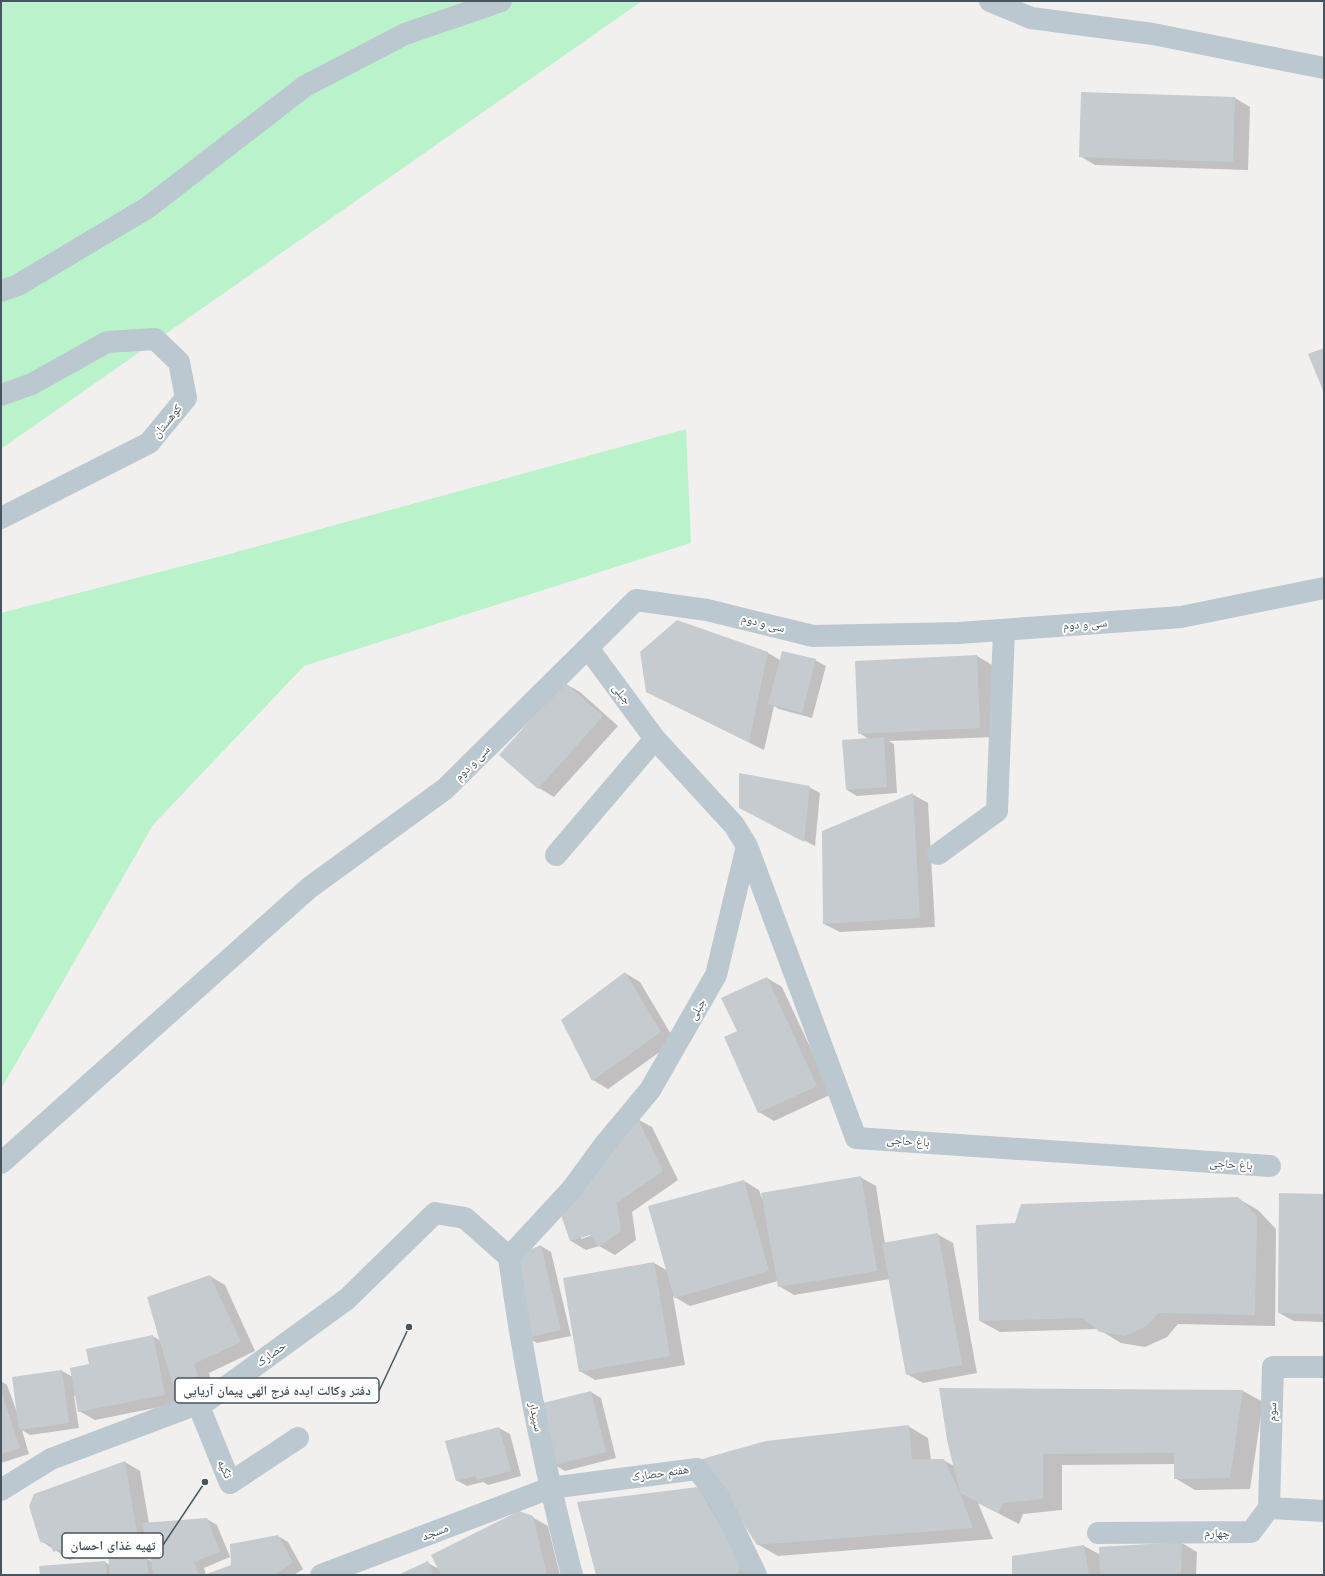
<svg xmlns="http://www.w3.org/2000/svg" width="1325" height="1576" font-family="'Nunito Sans','Noto Naskh Arabic',sans-serif">
<style>
.green{fill:#baf3cb}
.shadow{fill:#0003;fill-rule:evenodd}
.building{fill:#c6cbcf}
.lines{fill:none;stroke-linecap:round;stroke-linejoin:round}
.minor{stroke:#bcc8cf;stroke-width:22}
.labels{text-anchor:middle;dominant-baseline:central;stroke-width:4;stroke-linejoin:round;paint-order:stroke}
.street-label{font-size:12px;fill:#46555e;stroke:#fff}
.leader{fill:none;stroke:#46555e;stroke-width:1.5}
.callout-dot{fill:#46555e;stroke:#fff;stroke-width:1.5}
.callout{fill:#fff;stroke:#46555e;stroke-width:1.5}
.callout-label{font-size:13px;text-anchor:middle;font-weight:bold;fill:#46555e}
</style>
<rect width="100%" height="100%" fill="#f2efef"/>
<path class="green" d="M1,1H642L1,449Z
M686,429L691,543L304,666L153,825L1,1089V613L233,553Z"/>
<path class="shadow" d="M1235,98L1250,107L1248,170L1095,165L1080,156Z
M768,653L780,660H815L826,666L812,718L779,709L774,706L764,750L647,692Z
M977,656L992,665L995,737L889,741L894,744L897,793L857,796L847,790L869,739L859,733Z
M564,683L580,692L618,726L554,797L539,788L501,755Z
M809,787L820,793L815,846L751,813Z
M912,794L928,803L935,927L840,932L824,924Z
M625,973L640,982L675,1041L608,1089L593,1080L562,1020Z
M767,978L782,987L832,1094L774,1121L759,1112L738,1032Z
M637,1119L652,1127L678,1180L632,1212L636,1240L615,1255L599,1246L586,1250L571,1241L561,1213ZM595,1233L596,1234L581,1239V1237Z
M860,1177L876,1186L885,1244L937,1234L953,1243L977,1373L923,1383L907,1374L890,1279L794,1295L779,1286L778,1281L690,1306L673,1296L685,1365L595,1380L580,1371L654,1263L668,1271L744,1181L759,1190L762,1199Z
M1324,1195V1322L1294,1321L1279,1313Z
M1237,1198L1258,1210L1276,1229L1275,1326L1178,1324L1167,1337L1145,1347L1121,1343L1098,1329L1000,1332L980,1321L1016,1224Z
M541,1246L551,1252L571,1336L537,1343L526,1337Z
M210,1276L225,1285L255,1351L209,1373L212,1384L188,1392L176,1384L180,1403L95,1420L79,1411L76,1395L74,1396L79,1428L30,1435L22,1430L29,1454L1,1463V1381L7,1385L18,1415L62,1371L73,1377L91,1365L153,1336L161,1341Z
M1243,1391L1263,1402L1250,1489L1195,1490L1175,1478V1464L1062,1465V1510L1023,1514L1019,1524L978,1503L993,1539L778,1556L757,1544L908,1426L928,1438L931,1460H943L954,1466Z
M591,1392L601,1398L616,1458L565,1471L555,1465Z
M499,1428L510,1434L521,1476L488,1485L483,1482L467,1486L456,1480L446,1441Z
M125,1462L140,1471L149,1523L207,1519L217,1525L230,1557L204,1568L206,1575H41L105,1562L110,1565L146,1558L151,1561L149,1548L135,1556L128,1552L121,1554L115,1550L110,1552L104,1549L70,1560L41,1541Z
M697,1488L718,1500L759,1575H597Z
M532,1517L548,1526L560,1575H401L428,1563L439,1569Z
M278,1536L288,1542L303,1569L294,1575H207L232,1565Z
M1182,1543L1197,1552L1196,1575H1013L1084,1546L1101,1555Z"/>
<path class="building" d="M1081,92L1235,97L1233,162L1079,157Z
M1324,348V393L1308,354Z
M677,620L768,652L749,742L646,692L640,652Z
M782,651L816,659L802,713L768,704Z
M977,655L980,728L858,734L855,661Z
M564,682L603,716L538,789L499,755Z
M884,737L887,787L846,790L842,740Z
M739,773L810,786L804,842L739,808Z
M913,793L920,918L823,924L822,831Z
M625,972L661,1032L592,1081L561,1020Z
M767,977L817,1086L758,1113L724,1037L737,1031L721,998Z
M637,1117L663,1171L617,1203L621,1231L599,1247L590,1235L570,1241L560,1212Z
M861,1176L877,1271L778,1287L761,1193Z
M744,1180L769,1271L674,1298L648,1206Z
M1279,1193L1324,1194V1314L1278,1313Z
M1238,1197L1257,1216L1255,1315L1158,1313L1147,1326L1125,1336L1100,1332L1082,1318L979,1321L976,1225L1015,1223L1021,1204Z
M938,1233L962,1365L906,1375L882,1243Z
M541,1245L561,1330L525,1338L513,1257Z
M654,1262L670,1356L579,1372L563,1278Z
M210,1275L241,1342L194,1364L198,1376L172,1383L147,1297Z
M153,1335L165,1395L78,1412L70,1368L89,1364L86,1349Z
M62,1370L69,1423L19,1430L12,1377Z
M939,1388L1243,1390L1230,1478L1174,1479V1453L1043,1454V1499L1003,1503L998,1513L960,1493L973,1528L757,1545L702,1459L766,1441L909,1425L912,1459H944L960,1493L947,1440Z
M1,1391L20,1448L1,1454Z
M591,1391L606,1452L554,1465L539,1404Z
M499,1427L511,1471L477,1480L476,1476L456,1481L445,1441Z
M125,1461L138,1537L119,1547L117,1542L104,1546L103,1541L93,1544L92,1539L53,1552L51,1544L40,1542L29,1506L34,1494Z
M698,1487L740,1560L738,1575H596L577,1502Z
M519,1511L533,1516L547,1575H441L431,1555Z
M207,1518L220,1552L194,1562L199,1575H154L142,1523Z
M278,1535L293,1562L276,1575H204L231,1565L230,1544Z
M1182,1542L1181,1575H1100L1099,1547Z
M1084,1545L1089,1575H1012V1556Z
M108,1555L146,1557L149,1575H110Z
M105,1561L107,1575H40L39,1566Z
M428,1561L434,1575H398Z"/>
<g class="lines">
<path class="minor" d="M990,1L1031,18L1153,34L1324,68
M1,291L18,285L147,208L305,86L405,34L501,1
M1,395L32,384L107,342L155,339L179,362L186,398L149,443L1,518
M747,846L856,1138L1270,1166
M938,854L997,811L1004,630
M556,855L655,739
M1,1163L309,888L445,789L636,600L707,610L813,636L959,633L1181,617L1324,588
M509,1257L572,1189L605,1144L650,1090L716,975L747,846L734,825L655,739L588,648
M509,1257C523,1364 545,1470 572,1575
M198,1404L230,1483L298,1438
M1,1490L51,1459L208,1400L347,1299L435,1213L465,1218L509,1257
M1269,1508L1273,1367H1324
M1098,1533L1251,1532L1269,1508L1324,1511
M321,1575L550,1488L697,1469L718,1496L756,1575"/>
</g>
<g class="labels">
<g class="street-label">
<text transform="translate(167 421) rotate(-51)">کوهستان</text>
<text transform="translate(763 623) rotate(14)">سی و دوم</text>
<text transform="translate(1085 624) rotate(-4)">سی و دوم</text>
<text transform="translate(622 694) rotate(53)">جبلی</text>
<text transform="translate(472 763) rotate(-45)">سی و دوم</text>
<text transform="translate(697 1009) rotate(-60)">جبلی</text>
<text transform="translate(908 1141) rotate(4)">باغ حاجی</text>
<text transform="translate(1231 1164) rotate(4)">باغ حاجی</text>
<text transform="translate(271 1354) rotate(-36)">حصارک</text>
<text transform="translate(1272 1412) rotate(-88)">سوم</text>
<text transform="translate(536 1417) rotate(79)">سپیدار</text>
<text transform="translate(225 1469) rotate(64)">تکیه</text>
<text transform="translate(660 1473) rotate(-8)">هفتم حصارک</text>
<text transform="translate(435 1532) rotate(-21)">مسجد</text>
<text x="1217" y="1533">چهارم</text>
</g>
</g>
<path class="leader" d="M409 1327L379 1391M205 1482L163 1545"/>
<g class="callout-dot">
<circle cx="409" cy="1327" r="4"/>
<circle cx="205" cy="1482" r="4"/>
</g>
<g class="callout">
<rect x="175" y="1378" width="204" height="25" rx="4"/>
<rect x="62" y="1533" width="101" height="25" rx="4"/>
</g>
<g class="callout-label">
<text x="277" y="1395">دفتر وکالت ایده فرج الهی پیمان آریایی</text>
<text x="113" y="1550">تهیه غذای احسان</text>
</g>
<rect width="1325" height="1576" fill="none" stroke="#46555e" stroke-width="4"/>
</svg>
